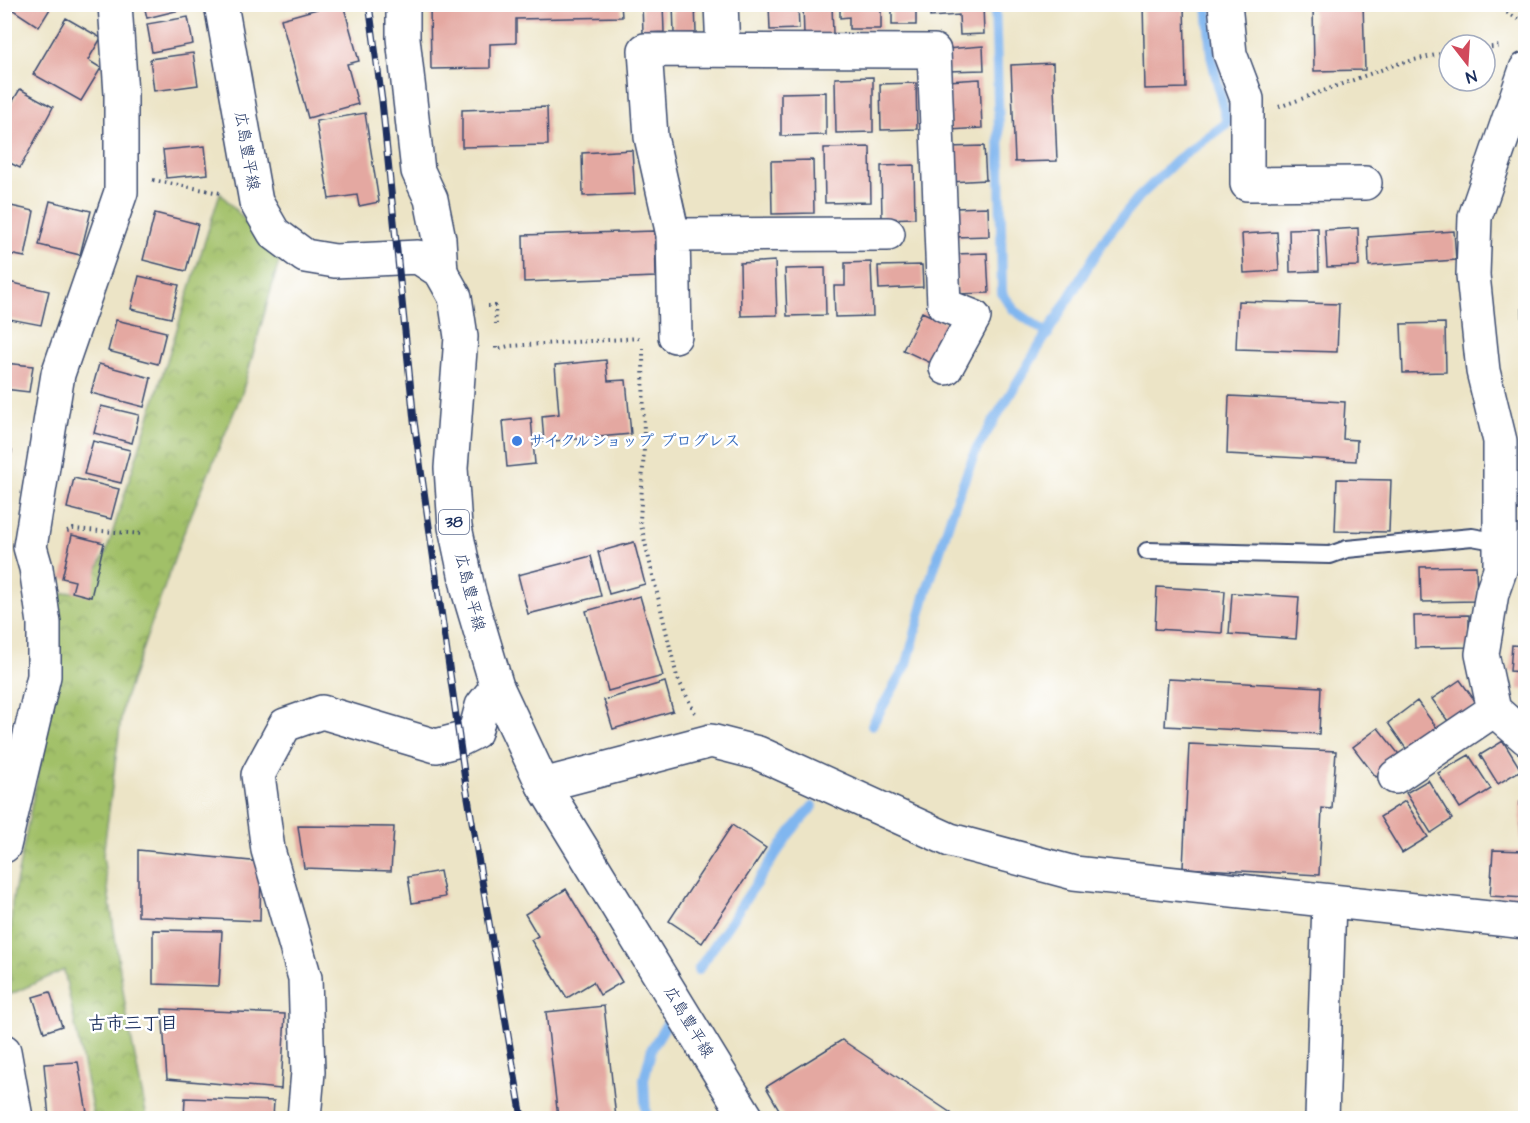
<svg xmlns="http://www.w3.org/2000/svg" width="1530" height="1123" font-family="'Architects Daughter','Klee One',sans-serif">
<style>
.park{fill:url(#park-crowns);stroke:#5e7863;stroke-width:1.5}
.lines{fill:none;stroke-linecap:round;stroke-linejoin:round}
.stream{stroke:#80b6ef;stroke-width:10}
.building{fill:#e4a8a1}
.lane-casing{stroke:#3a4a6e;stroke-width:20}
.street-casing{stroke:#3a4a6e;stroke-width:36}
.primary-casing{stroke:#3a4a6e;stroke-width:36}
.path{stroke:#3a4a6e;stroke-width:4;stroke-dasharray:1.5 4.5;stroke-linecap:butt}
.lane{stroke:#fff;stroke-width:16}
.street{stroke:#fff;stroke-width:33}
.primary{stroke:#fff;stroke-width:33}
.rail-casing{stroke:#1b2f5e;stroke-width:7}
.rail{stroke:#fff;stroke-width:4.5;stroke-dasharray:14;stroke-linecap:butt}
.shop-dot{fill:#3f7fe0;stroke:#fff;stroke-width:2}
.labels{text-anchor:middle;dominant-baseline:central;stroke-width:5;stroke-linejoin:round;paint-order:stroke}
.shield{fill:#fff;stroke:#5f6d8e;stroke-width:1.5}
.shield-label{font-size:15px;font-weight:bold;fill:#1b2f5e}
.street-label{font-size:16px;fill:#1b2f5e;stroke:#fff}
.shop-label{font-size:16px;font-weight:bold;fill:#366cbe;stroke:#fff;text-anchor:start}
.neighbourhood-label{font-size:18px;font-weight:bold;fill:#1b2f5e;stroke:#fff}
</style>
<defs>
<pattern id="park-crowns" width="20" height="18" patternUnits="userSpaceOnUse" patternTransform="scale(1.5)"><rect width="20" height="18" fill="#a1c068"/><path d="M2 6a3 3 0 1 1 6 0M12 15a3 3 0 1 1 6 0" fill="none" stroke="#829c59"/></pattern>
</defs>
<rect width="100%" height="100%" fill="#fff"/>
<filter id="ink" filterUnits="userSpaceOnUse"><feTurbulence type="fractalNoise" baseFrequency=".0167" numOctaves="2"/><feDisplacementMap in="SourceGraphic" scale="12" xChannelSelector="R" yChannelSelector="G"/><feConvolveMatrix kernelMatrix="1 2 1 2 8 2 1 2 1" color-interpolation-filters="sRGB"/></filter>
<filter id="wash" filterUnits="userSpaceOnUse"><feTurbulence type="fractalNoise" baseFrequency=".008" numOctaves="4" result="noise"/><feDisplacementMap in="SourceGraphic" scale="24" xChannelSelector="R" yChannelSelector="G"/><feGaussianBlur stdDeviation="1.35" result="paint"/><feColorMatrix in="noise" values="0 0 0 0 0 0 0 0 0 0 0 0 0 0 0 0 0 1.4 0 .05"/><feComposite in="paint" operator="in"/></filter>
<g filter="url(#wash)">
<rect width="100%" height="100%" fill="#ece4c6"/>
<path class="park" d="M220,193L280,258L242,393L182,537L123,704L103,856L127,1017L147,1118H94L64,970L9,995L12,903L47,729L57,594L87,590L107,550Z"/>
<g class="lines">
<path class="stream" d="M995,4L1000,162L1002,293L1014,310L1048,334
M872,725L907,664L926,593L956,501L976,450L1106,237L1138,198L1177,160L1227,123L1211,55L1207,4
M698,970L790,833L813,806
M646,1118L644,1079L652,1048L669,1020"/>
</g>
<g id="blocks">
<path class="building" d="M4,4H53L39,27Z
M335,4H343L359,61L347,64L358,104L308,118L281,19Z
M430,4H621L622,17L516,19V43L490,44V68L431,69Z
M642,4H663L664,32L643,33Z
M673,4H695L696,33L674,34Z
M769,4H798L799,29L770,30Z
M840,4H881V29H849V17L840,18Z
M892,4H916V25H892Z
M930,4H983L984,34L960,35L959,15L930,17Z
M1143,4H1184L1186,88L1145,89Z
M1313,4H1363L1365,70L1314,71Z
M144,5H183L184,9L147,18Z
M832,5L833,34L804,35L803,6Z
M188,17L193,44L152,52L147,24Z
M66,18L101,38L88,60L101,68L81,101L33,74Z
M983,46L984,70L947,71L946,49Z
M193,53L198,85L154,91L150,59Z
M1053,63L1057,161L1015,162L1011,65Z
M873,77V132L836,133L835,78Z
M980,79L982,128L950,130L948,81Z
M916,83L917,129L881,130L880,84Z
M20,89L53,107L20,168L4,160V116Z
M826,92V135L781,136V93Z
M547,107L548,145L462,147V110Z
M365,113L379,202L359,206L357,195L329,199L316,121Z
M205,146L208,174L166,178L163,150Z
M984,146L986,180L950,182L949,147Z
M870,147L871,202L825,203L824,148Z
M632,150L635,194L583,196L582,153Z
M813,160L814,213L772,214L771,161Z
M914,165L915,218L882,219L881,166Z
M50,201L91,211L80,255L39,245Z
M11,206L34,211L25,257L4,253V232H6Z
M988,207L989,236L955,237L954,208Z
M155,213L198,224L186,271L143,260Z
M1318,228L1319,271L1290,272L1289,229Z
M1358,228L1359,266L1327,267L1325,230Z
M655,231L656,277L524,282L523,235Z
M1454,231L1456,260L1369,266L1368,237Z
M1277,232L1279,271L1244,273L1242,234Z
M987,253L989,293L957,294L955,254Z
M775,261L777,315L741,316L740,263Z
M871,262L873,316L835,317L834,286H845V263Z
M922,265L923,287L879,289L878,266Z
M825,268L826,315L787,316L785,269Z
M139,276L179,285L171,318L131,309Z
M4,281L49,291L41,325L4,318Z
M1238,301L1339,304L1337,352L1236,349Z
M1522,304H1526V342H1523Z
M922,312L952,326L933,364L903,350Z
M116,320L166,332L158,364L108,351Z
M1445,323L1446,372L1403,373L1401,324Z
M606,360L608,381L626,380L631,434L544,442L542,416L559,414L555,365Z
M4,363L33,366L29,392L4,389Z
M99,364L151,378L144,407L91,393Z
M1229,396L1345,402L1343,439L1357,440L1356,461L1227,454Z
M101,406L139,415L132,443L94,433Z
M531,418L535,464L507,467L503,421Z
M93,441L130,450L121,483L84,474Z
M4,449L12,450L6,490H4Z
M74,478L119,489L111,519L67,508Z
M1337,479L1391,480L1389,532L1335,531Z
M72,535L104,543L91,597L72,592L75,581L62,578Z
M634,542L645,584L609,594L598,552Z
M591,556L601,596L528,614L518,575Z
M1476,566L1477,601L1421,602L1420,567Z
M1157,587L1225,591L1222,633L1155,629Z
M1232,593L1299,597L1296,639L1229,634Z
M640,596L663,676L608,691L586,611Z
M1469,615V647L1415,648L1414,616Z
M1523,639H1526V690L1518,689L1520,672L1510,671L1512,645L1523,646Z
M1168,679L1321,687L1319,734L1165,726Z
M1460,680L1478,705L1450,724L1432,699Z
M665,682L673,711L613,729L604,700Z
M1417,701L1439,731L1409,753L1388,723Z
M1378,728L1402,758L1376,777L1353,747Z
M1503,741L1521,770L1498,784L1480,755Z
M1189,744L1336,751L1332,809L1322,808L1319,875L1183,868Z
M1469,755L1491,789L1460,808L1438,773Z
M1428,780L1452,819L1431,833L1406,793Z
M1405,801L1428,837L1402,853L1380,817Z
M1520,802H1526V844H1521Z
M732,825L766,848L702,943L669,921Z
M298,826L394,827L391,871L304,868Z
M138,850L261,862L260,921L138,916Z
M1493,850L1526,851V898L1490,896Z
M440,871L445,897L412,903L408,877Z
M566,889L622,982L600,995L593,982L567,998L531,940L538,936L525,914Z
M153,930L222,931L219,986L153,984Z
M50,992L62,1026L44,1032L33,997Z
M604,1006L616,1118H558L546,1012Z
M162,1009L285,1014L281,1089L167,1079Z
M842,1040L951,1113L955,1118H784L766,1087Z
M78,1062L88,1118H49L44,1064Z
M185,1098L274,1101L273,1118H184Z"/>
</g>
</g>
<g filter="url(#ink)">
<use href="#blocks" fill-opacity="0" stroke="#3a4a6e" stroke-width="1.5"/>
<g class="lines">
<defs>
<path id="lane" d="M1147,551L1330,555L1347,549L1472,537L1500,542"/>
<path id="street" d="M403,4V38L418,171L431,199L439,239L441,272
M721,4L723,50
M1225,4L1230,54L1247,99V184L1365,183
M1526,69L1475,217L1473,275L1483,371L1500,441V570L1492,593L1482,654L1494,710L1526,738
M673,235L888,234
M675,336L673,235L651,137L645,50L934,51L944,305L974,317L946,368
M1395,777L1494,710
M543,785L711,741L758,753L950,840L1074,873L1526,922
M4,846L44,676V623L36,568L30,547L58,374L121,192V94L115,4
M4,1051L16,1118
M304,1118L308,1072L305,978L268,850L258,775L285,725L322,712L436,746L459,740L475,732L482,706L497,687
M1322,1118L1329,901"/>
<path id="primary" d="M221,4L256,202L274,233L305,256L335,261L418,257L441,272L455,297L461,337L451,468L455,527L469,593L497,687L543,785L747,1118"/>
</defs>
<use href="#lane" class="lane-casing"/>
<use href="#street" class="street-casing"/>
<use href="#primary" class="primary-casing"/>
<path class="path" d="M1491,4L1526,23
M1485,48L1501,46
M1279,107L1397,64L1449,52
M153,180L220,193
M488,306H495L496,324
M496,347V349L509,346L641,338
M643,348L644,449L640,521L677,677L695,713
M67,531L73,529L143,534"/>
<use href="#lane" class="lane"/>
<use href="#street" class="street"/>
<use href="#primary" class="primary"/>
<defs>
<path id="rail" d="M369,4L382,101L414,421L466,786L522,1118"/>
</defs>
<use href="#rail" class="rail-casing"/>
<use href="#rail" class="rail"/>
</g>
</g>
<circle class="shop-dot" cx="517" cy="441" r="6"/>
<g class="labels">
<rect class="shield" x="439" y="510" width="30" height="24" rx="4.5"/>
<g class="shield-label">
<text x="454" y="522">38</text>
</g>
<g class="street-label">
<text transform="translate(247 151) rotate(80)">広島豊平線</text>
<text transform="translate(470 592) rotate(76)">広島豊平線</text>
<text transform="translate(689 1022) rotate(59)">広島豊平線</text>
</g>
<g class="shop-label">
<text x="529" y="441">サイクルショップ プログレス</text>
</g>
<g class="neighbourhood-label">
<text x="133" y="1023">古市三丁目</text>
</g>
</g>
<rect width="1530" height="1123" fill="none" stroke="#fff" stroke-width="24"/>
<g transform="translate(1467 63) rotate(163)"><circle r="28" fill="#ffffff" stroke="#a4acbf" stroke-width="1.5"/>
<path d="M0-4.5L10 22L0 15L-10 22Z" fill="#d1495b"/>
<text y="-9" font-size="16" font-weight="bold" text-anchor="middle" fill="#1b2f5e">N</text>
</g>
</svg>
